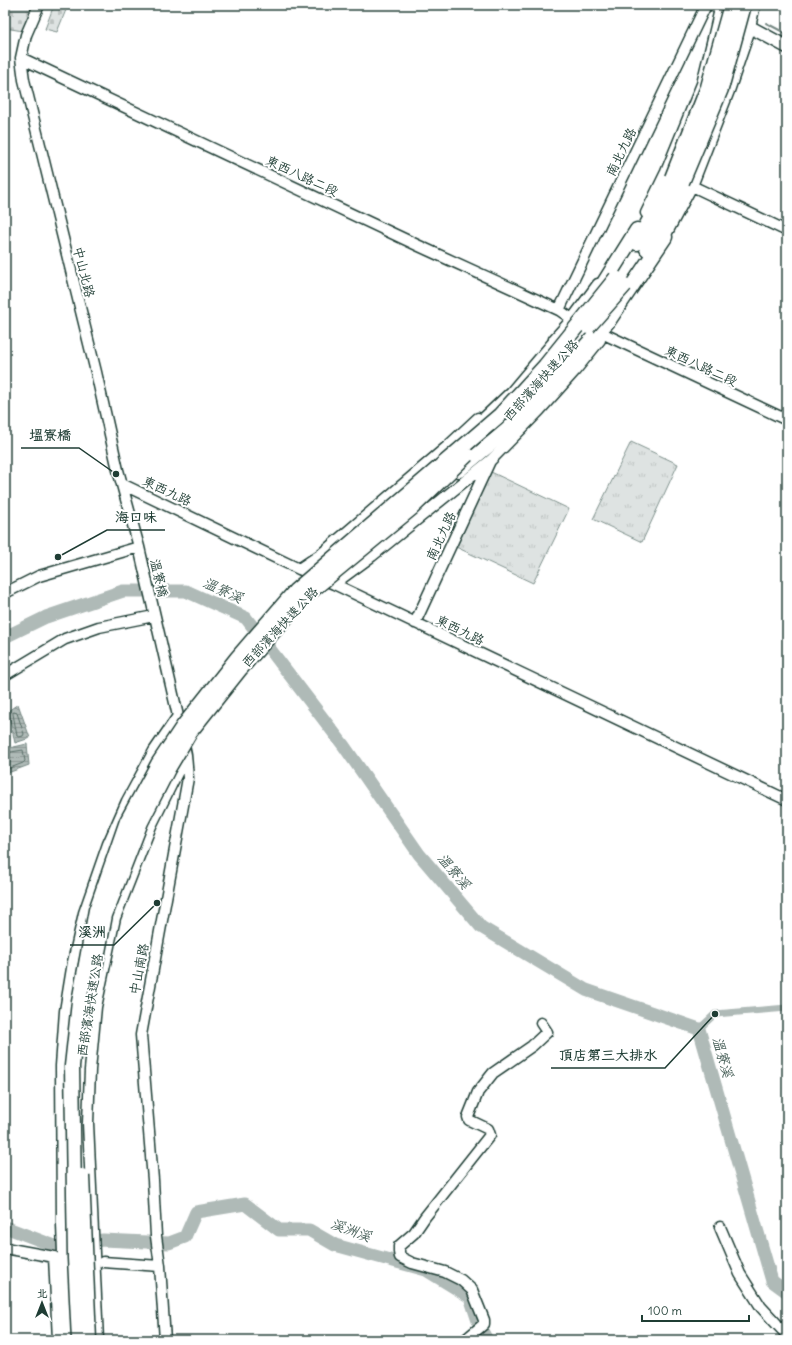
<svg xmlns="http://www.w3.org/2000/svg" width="792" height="1345" font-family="Delius,'LXGW WenKai TC',sans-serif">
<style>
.grass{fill:url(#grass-tufts);stroke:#7e908b}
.cemetery{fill:url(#cemetery-stones);stroke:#7e908b}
.water{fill:url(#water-rules);stroke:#758883}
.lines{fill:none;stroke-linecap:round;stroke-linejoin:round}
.shore{stroke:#596f68;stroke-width:1}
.stream{stroke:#758883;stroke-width:2}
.canal{stroke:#afbab7;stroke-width:7}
.river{stroke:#afbab7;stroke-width:13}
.minor-casing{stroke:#1f3d34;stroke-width:13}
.major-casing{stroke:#1f3d34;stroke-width:15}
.highway-casing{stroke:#1f3d34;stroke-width:17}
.minor{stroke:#fff;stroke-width:10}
.major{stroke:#fff;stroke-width:12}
.highway{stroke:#fff;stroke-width:14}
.highway-bridge-casing{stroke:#1f3d34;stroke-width:17;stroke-linecap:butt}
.highway-bridge{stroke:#fff;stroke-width:14}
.labels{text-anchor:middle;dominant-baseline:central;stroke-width:4;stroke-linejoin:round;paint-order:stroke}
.street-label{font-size:13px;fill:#1f3d34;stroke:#fff}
.water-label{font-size:14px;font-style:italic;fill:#4a625b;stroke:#fff}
.leader{fill:none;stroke:#1f3d34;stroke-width:1.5}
.callout-dot{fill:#1f3d34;stroke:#fff;stroke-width:1.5}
.callout-label{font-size:14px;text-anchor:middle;font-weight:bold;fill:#1f3d34;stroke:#fff;stroke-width:4;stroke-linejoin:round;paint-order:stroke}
</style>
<defs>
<pattern id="grass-tufts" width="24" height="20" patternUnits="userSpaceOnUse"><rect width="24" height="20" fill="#dee3e2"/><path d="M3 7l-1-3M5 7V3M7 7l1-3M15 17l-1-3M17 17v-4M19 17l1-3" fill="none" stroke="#bec4c2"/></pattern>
<pattern id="cemetery-stones" width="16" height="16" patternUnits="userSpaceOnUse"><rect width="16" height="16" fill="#dee3e2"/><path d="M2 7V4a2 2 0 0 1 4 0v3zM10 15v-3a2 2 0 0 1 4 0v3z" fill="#bec4c2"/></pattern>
<pattern id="water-rules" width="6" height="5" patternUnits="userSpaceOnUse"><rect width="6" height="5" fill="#afbab7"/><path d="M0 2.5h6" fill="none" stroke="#8e9896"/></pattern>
</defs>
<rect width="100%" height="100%" fill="#fff"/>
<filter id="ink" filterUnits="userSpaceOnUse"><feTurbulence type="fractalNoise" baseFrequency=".025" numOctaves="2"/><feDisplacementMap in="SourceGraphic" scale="8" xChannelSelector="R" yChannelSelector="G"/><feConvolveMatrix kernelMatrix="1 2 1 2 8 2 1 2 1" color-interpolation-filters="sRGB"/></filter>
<g filter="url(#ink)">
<path class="grass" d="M631,442L678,464L642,542L593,519Z
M491,472L569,509L533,583L456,547Z"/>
<path class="cemetery" d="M6,5H33L23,31L5,28Z
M54,5H68L57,32L45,29Z"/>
<path class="water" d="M18,704L30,738L15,743L8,711Z
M27,744L29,765L5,774V749Z"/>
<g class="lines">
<path class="shore" d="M14,712L17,713L24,734L23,736L19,737L17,736L13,714Z
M5,753L23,750L25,761L23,763L5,770"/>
<path class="stream" d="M766,23L787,34"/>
<path class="canal" d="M699,1029L715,1014L787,1008"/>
<path class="river" d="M5,637L46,617L123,591H186L246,618L344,746L419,854L481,927L586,990L699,1029L772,1281L787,1292
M5,1227L55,1246L103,1240L169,1243L185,1237L196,1212L245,1204L279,1230H309L335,1245L426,1270L470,1297L480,1327L487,1340"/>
<defs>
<path id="minor" d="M39,5L26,35L21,58L24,80L96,372L118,470L139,547L178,716L186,755L188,778L141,1035L153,1180L156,1236L160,1266L165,1340
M21,58L417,245L559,310L572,319
M692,186L787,231
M646,213L666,172L702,84L721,5
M662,242L692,186L729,91L748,35L755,5
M559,310L706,5
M604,334L787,420
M554,339L572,319L598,284
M122,484L299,569L334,584L787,800
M299,569L320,555L449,445L478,418
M334,584L372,556L491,460L540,410L574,372L600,340
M5,593L39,576L139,547
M415,623L490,461
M5,675L65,639L99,627L154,616
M720,1227L740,1274L761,1307L787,1335
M5,1248L54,1257L58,1340
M103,1262L160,1266
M66,1340L62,1224L61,1066L65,1011L73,962L84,913L108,844L127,801L154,751L178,716
M98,1340L88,1123L90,1070L96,1007L115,918L151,826L185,757
M465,1340L484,1324V1320L472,1290L461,1280L445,1272L412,1263L400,1257L399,1252V1246L414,1233L425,1217L490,1135L488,1129L469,1120L468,1117L478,1092L493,1073L532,1046L547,1032L541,1023"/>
<path id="major" d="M714,5L750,27L787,47"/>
<path id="highway" d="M637,243L672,178
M647,249L682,182
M597,294L637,230
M475,429L513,393L561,336
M459,470L506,431L569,365L609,320L665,237"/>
</defs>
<use href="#minor" class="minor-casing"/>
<use href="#major" class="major-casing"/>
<use href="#highway" class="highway-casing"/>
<use href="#minor" class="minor"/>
<use href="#major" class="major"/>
<use href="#highway" class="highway"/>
<defs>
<path id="highway-bridge" d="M672,178L708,87L731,5
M682,182L721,89L744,5
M588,327L625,285
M95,968L105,915L141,822L168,769L190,732L241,668L305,596L412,508L467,455
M82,1176L89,1340
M79,1340L75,1258L72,1066L79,1002L96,910L127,821L158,764L184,725L237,658L295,591L500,415L545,366L616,278"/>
</defs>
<use href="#highway-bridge" class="highway-bridge-casing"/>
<use href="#highway-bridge" class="highway-bridge"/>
</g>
</g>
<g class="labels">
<g class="street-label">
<text transform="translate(621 152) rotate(-64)">南北九路</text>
<text transform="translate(302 176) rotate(25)">東西八路二段</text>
<text transform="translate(84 272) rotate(76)">中山北路</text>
<text transform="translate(701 366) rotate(25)">東西八路二段</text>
<text transform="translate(541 380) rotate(-48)">西部濱海快速公路</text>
<text transform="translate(167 491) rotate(25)">東西九路</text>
<text transform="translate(441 536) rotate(-65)">南北九路</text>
<text transform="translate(159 578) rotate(77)">溫寮橋</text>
<text transform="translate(280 627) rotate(-47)">西部濱海快速公路</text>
<text transform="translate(460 630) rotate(26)">東西九路</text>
<text transform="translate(139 969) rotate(-79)">中山南路</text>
<text transform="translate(90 1005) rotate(-81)">西部濱海快速公路</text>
</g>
<g class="water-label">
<text transform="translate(223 590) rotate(24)">溫寮溪</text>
<text transform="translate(454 871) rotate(50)">溫寮溪</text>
<text transform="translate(723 1057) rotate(74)">溫寮溪</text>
<text transform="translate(351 1230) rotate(20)">溪洲溪</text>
</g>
</g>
<path class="leader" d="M116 474L79 448H21M58 557L107 530H165M157 903L114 945H70M715 1014L665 1068H551"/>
<g class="callout-dot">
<circle cx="116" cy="474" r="4"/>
<circle cx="58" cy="557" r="4"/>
<circle cx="157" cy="903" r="4"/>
<circle cx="715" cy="1014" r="4"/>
</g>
<g class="callout-label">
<text x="50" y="440">塭寮橋</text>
<text x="136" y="522">海口味</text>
<text x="92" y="937">溪洲</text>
<text x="608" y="1060">頂店第三大排水</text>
</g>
<rect width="792" height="1345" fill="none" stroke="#fff" stroke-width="20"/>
<rect x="10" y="10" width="772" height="1325" fill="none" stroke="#1f3d34" stroke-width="1.5" filter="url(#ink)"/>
<g transform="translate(42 1303)" stroke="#ffffff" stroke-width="3" paint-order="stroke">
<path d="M0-3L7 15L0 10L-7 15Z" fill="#1f3d34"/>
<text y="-6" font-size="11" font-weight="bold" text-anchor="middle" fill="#1f3d34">北</text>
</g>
<path d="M642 1315v6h107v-6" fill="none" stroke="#1f3d34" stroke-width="2"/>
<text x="648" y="1315" font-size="12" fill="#1f3d34" stroke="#ffffff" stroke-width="3" paint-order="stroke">100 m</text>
</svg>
